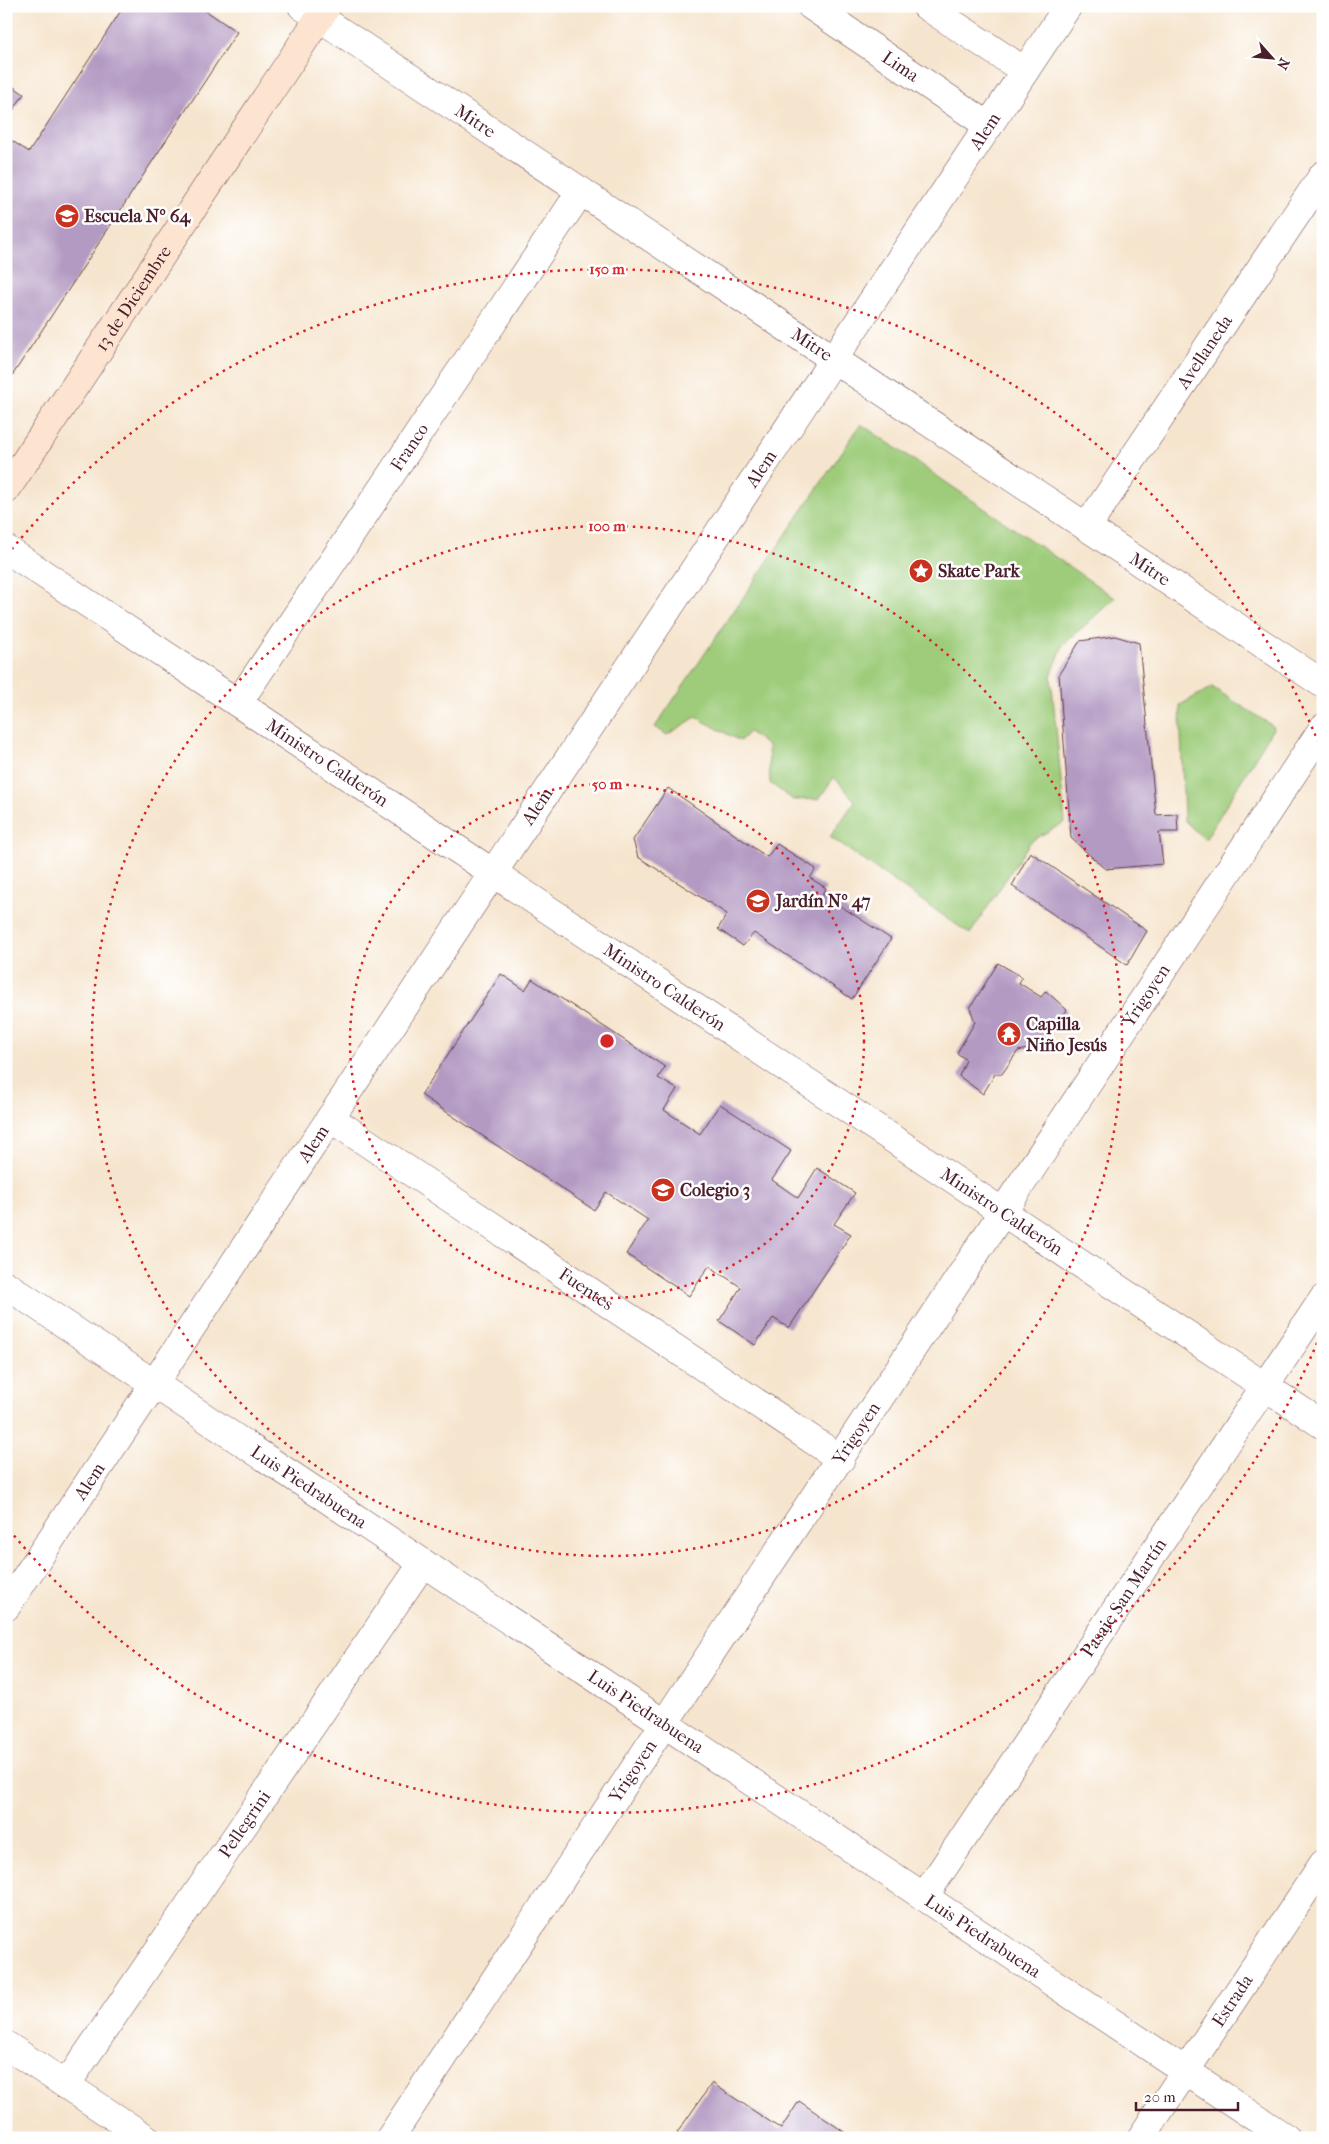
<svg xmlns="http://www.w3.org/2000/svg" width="1329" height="2144" font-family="'IM FELL French Canon',serif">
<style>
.green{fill:#9ecc7a;stroke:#747652}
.building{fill:#b39ac2}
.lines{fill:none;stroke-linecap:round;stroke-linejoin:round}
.street-casing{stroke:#643d43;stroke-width:29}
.secondary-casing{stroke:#643d43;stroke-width:29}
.street{stroke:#fff;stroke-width:28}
.secondary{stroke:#fde4d0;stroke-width:28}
.ring{fill:none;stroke:#d62828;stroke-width:2.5;stroke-dasharray:2.5 5}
.labels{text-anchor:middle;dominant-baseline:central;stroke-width:5;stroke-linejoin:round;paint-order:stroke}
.street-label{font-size:18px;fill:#4a1f2b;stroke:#fff}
.poi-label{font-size:18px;font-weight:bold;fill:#4a1f2b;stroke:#fff;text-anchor:start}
.centre{fill:#d62828;stroke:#fff;stroke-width:2.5}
.ring-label{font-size:15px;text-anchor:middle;font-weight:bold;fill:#d62828;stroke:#fff;stroke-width:5;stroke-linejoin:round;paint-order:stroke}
</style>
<rect width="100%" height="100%" fill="#fff"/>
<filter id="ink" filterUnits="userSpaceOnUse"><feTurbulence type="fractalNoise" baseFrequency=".02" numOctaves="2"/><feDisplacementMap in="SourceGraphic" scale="10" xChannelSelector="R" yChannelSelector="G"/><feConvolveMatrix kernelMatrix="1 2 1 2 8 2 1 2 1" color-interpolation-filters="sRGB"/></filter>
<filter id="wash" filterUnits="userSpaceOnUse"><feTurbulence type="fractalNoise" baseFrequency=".0096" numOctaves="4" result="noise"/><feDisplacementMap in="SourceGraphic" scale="20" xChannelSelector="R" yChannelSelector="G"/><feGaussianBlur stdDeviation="1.12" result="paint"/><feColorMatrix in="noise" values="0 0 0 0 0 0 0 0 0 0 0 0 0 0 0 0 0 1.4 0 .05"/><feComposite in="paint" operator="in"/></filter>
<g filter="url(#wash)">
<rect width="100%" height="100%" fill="#f6e5ce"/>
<path class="green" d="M861,424L1115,598L1063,645L1051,676L1065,822L1031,841L970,934L830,837L855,801L834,777L819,799L793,800L770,783L768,746L749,732L740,741L696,717L667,735L655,727Z
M1212,687L1274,727L1205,840L1184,820L1180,705Z"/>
<g id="blocks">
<path class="building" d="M124,6H199L237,32L6,385V137L29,152Z
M6,82L24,94L6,121Z
M1115,636L1139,643L1156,815L1177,814L1178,832H1159L1163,864L1105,869L1071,838L1059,674L1080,641Z
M668,788L767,857L777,844L816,869L810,878L826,888L822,894L891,939L852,999L754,933L743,946L718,929L727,914L638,857L633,840Z
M1030,852L1147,931L1127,965L1012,886Z
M998,963L1022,977L1019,983L1041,997L1046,991L1067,1010L1041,1046L1018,1051L1002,1074H995L983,1094L959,1076L966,1060L957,1053L975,1022L970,1008Z
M501,974L525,990L532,979L665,1067L658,1078L677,1089L664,1110L700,1134L720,1104L791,1151L772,1180L798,1198L817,1168L855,1193L834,1224L851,1234L789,1328L773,1318L755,1345L719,1321L741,1287L709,1266L689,1296L626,1254L648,1220L606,1192L594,1210L421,1095Z
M712,2083L781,2129L799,2101L853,2138H684L677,2133Z"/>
</g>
</g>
<g filter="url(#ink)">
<use href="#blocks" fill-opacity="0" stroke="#643d43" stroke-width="1"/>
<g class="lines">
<defs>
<g id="street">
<path id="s1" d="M302,6L1323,684"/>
<path id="s2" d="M811,6L989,126"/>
<path d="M926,6L1025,71"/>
<path id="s3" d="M1087,527L1323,175"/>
<path id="s4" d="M6,549L1323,1425"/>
<path id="s5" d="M238,703L581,191"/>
<path id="s6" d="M330,1118L841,1459"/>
<path id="s7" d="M6,1285L1286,2138"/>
<path id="s8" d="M6,1607L1068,6"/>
<path id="s9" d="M924,1897L1323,1299"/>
<path d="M6,2045L146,2138"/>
<path id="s10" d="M66,2085L423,1563"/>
<path id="s11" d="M390,2138L1323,728"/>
<path id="s12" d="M1141,2138L1323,1864"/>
</g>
<g id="secondary">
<path id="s13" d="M6,490L327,6"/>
</g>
</defs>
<use href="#street" class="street-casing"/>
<use href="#secondary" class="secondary-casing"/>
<use href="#street" class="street"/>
<use href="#secondary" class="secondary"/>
</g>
</g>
<g class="ring">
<circle cx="607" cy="1041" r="257"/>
<circle cx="607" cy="1041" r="515"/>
<path d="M1320 1336A772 772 0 0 1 7 1527M7 555A772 772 0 0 1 1320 746"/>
</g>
<defs>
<symbol id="school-disc" viewBox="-11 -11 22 22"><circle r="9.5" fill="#c8321e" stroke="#fff"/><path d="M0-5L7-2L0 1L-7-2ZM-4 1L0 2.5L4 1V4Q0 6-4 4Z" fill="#fff"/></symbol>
<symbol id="sight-disc" viewBox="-11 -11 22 22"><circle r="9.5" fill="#c8321e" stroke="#fff"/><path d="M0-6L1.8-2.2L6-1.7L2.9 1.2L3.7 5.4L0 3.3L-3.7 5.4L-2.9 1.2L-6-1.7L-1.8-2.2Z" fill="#fff"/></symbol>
<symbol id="temple-disc" viewBox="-11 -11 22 22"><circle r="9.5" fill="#c8321e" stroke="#fff"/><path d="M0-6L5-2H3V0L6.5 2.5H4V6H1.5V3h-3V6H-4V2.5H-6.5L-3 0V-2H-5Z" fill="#fff"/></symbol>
</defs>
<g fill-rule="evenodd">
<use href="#school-disc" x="53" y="202" width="28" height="28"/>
<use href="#sight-disc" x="907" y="557" width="28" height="28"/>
<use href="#school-disc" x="744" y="887" width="28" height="28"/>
<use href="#temple-disc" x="995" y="1020" width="28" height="28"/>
<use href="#school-disc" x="649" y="1176" width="28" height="28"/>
</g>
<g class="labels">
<g class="street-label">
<text stroke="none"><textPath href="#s2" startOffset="108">Lima</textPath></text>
<text stroke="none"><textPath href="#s1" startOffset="208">Mitre</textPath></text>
<text stroke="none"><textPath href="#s8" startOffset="1771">Alem</textPath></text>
<text stroke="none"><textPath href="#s13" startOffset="230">13 de Diciembre</textPath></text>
<text stroke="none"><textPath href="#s1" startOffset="612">Mitre</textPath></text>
<text stroke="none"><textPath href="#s3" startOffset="211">Avellaneda</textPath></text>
<text stroke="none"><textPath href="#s5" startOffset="308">Franco</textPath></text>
<text stroke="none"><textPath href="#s8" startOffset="1366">Alem</textPath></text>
<text stroke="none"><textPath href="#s1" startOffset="1018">Mitre</textPath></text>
<text stroke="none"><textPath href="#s4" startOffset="386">Ministro Calderón</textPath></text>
<text stroke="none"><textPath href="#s8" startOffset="961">Alem</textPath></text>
<text stroke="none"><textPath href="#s4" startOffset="791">Ministro Calderón</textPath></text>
<text stroke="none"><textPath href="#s11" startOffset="1370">Yrigoyen</textPath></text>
<text stroke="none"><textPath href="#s8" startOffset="556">Alem</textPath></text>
<text stroke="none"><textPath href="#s4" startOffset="1196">Ministro Calderón</textPath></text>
<text stroke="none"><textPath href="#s6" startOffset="308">Fuentes</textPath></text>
<text stroke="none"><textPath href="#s11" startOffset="845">Yrigoyen</textPath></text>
<text stroke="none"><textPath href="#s8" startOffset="151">Alem</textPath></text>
<text stroke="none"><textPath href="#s7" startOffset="364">Luis Piedrabuena</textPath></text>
<text stroke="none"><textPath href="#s9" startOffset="360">Pasaje San Martín</textPath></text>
<text stroke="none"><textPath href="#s7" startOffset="769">Luis Piedrabuena</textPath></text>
<text stroke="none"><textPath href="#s11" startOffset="440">Yrigoyen</textPath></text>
<text stroke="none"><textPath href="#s10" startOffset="316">Pellegrini</textPath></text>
<text stroke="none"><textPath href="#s7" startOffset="1174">Luis Piedrabuena</textPath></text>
<text stroke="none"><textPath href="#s12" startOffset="165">Estrada</textPath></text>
</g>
<g class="poi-label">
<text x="84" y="216">Escuela Nº 64</text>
<text x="938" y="571">Skate Park</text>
<text x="776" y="901">Jardín Nº 47</text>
<text x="1026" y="1024">Capilla<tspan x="1026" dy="21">Niño Jesús</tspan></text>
<text x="680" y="1190">Colegio 3</text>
</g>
</g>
<circle cx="607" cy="1041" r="8" class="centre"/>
<g class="ring-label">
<text x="607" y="274">150 m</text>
<text x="607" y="531">100 m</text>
<text x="607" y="789">50 m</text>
</g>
<rect width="1329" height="2144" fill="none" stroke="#fff" stroke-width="25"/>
<g transform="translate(1272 58) rotate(117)" stroke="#ffffff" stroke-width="4" paint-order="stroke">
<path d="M0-4L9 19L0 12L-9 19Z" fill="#4a1f2b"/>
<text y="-8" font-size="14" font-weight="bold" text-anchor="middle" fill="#4a1f2b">N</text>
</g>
<path d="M1136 2102v8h102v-8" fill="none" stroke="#4a1f2b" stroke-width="2.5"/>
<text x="1144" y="2102" font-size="15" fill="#4a1f2b" stroke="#ffffff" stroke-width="4" paint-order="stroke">20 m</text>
</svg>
